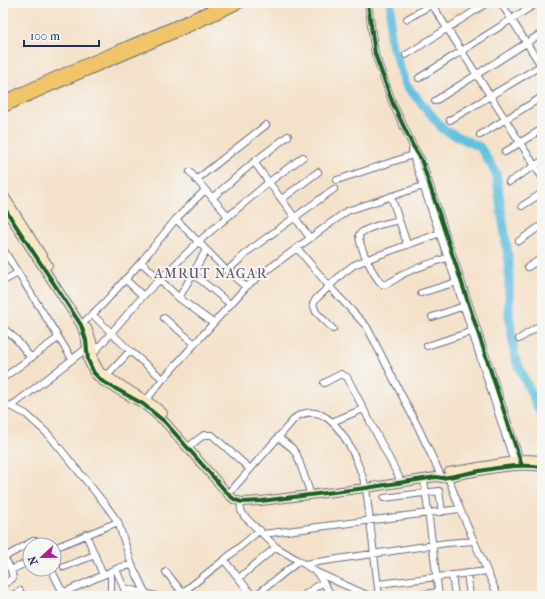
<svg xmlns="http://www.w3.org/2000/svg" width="545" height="599" font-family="'IM FELL French Canon',serif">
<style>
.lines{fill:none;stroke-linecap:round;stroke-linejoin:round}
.river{stroke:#62c0e0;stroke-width:9}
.street-casing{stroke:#676d83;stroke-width:8}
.secondary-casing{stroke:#676d83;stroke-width:10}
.primary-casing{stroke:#676d83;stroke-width:11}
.street{stroke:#fff;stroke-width:6}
.secondary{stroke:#f9e7c3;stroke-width:8}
.primary{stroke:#f0c469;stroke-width:9}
.cycleway-casing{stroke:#f6f6f2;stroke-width:6}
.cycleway{stroke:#1b5e20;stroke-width:4}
.labels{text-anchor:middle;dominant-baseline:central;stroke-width:4;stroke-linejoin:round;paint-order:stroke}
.neighbourhood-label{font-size:14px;letter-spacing:1px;fill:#61576f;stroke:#f6f6f2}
</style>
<rect width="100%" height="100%" fill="#f6f6f2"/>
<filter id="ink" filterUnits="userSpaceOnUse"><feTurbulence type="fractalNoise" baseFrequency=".025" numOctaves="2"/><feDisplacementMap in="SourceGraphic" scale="8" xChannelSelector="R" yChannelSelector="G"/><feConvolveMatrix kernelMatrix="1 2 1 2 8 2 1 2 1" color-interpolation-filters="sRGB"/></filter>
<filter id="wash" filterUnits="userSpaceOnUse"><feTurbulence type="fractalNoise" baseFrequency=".012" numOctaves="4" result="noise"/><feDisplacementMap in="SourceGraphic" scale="16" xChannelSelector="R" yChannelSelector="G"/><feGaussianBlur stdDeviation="0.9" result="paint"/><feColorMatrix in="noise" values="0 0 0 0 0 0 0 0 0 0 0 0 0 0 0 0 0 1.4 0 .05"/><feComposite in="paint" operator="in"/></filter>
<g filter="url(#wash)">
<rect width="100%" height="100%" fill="#f4e1c9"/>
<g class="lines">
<path class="river" d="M391,3L390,38L406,85L444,130L480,147L496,173L509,263V315L515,358L542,417"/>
</g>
</g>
<g filter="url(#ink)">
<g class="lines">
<defs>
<path id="street" d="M368,3L375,54L393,104L413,146L421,159L521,463
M431,3L542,177
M501,3L542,67
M407,19L434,3
M406,55L487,3
M419,78L537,3
M435,101L542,33
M450,120L542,65
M480,135L542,97
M413,146L412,151L415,162L456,282L515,465
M505,152L542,129
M254,162L310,238
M190,172L228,216
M196,180L266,125
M337,180L416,154
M509,182L542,161
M391,196L407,244
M212,198L254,162L288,136
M282,199L318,172
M522,206L542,193
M176,219L227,271L246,287
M399,220C389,223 365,227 359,235C359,246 374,278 383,285C392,283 398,277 405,273C420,266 436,262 452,256
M519,241L542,225
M297,248L329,286L367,327L419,429L442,478
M3,249L72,359
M141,262L179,298L213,323
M528,267L542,258
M227,271L251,249L334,189
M193,275L202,281L230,304
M125,279L143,296
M3,281L18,273
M421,293L460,281
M179,298L206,250
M92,314L130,351L163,379
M432,317L467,305
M164,318L195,344
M81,325L104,303L141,262L176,219L205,190
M3,328L16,339L31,358
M333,329L316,312L313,304L316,299L343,273L354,265L368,259L443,232
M519,339L542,324
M427,346L476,330
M92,355L143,296L198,242L269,182L303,157
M3,378L58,338
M104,379L130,351
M324,383L341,374L347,377L402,483
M541,385H542
M144,403L163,379L246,287L263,273L347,211L429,184
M3,404L10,406L17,402L87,348
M3,409L10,406L26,414L49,435L105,504L118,522L132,565L147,596
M332,422L363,409
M278,437L292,448L297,455L311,495
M192,444L204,435H212L250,469
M448,477L460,509L498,596
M424,480L439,596
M232,490L296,417C333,395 359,461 366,488L379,596
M384,498L439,491L442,512
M242,502C239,508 241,511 244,516L276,547L299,561L316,572L369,596
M86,534L103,575
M263,534L460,509
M54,548L118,522
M3,555L11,570L13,578L3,585
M5,557L33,541H36L39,545
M224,560L253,596
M304,564L447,543L474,541
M64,567L95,555
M51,569L61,589L65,592L121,567L132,565
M116,569L127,596
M11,570L30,561
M166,572L185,596
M317,573L332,596
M467,573L470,596
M452,575L455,596
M239,578L276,547
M378,584L487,571
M124,588L156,596
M182,593L224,560L260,530
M11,596L20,591
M109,596L111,589V571
M255,596L299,561
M303,596L323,582
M412,596L438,592"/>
<path id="secondary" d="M3,194L48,265
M3,206L81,325L86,340L88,360L94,373L102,381L143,404L165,422L228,494L235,500L242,502L261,501L366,488L436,477L442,478C473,473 511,462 542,467
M87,328L92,341L94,361L100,372L155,406L163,413
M449,472L526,459L542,460"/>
<path id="primary" d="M3,101C76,65 152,38 225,3
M3,108C82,71 163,41 240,3"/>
</defs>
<use href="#street" class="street-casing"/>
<use href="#secondary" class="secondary-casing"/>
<use href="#primary" class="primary-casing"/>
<use href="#street" class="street"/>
<use href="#secondary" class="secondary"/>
<use href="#primary" class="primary"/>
<defs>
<path id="cycleway" d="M368,3L375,54L393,104L413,146L421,159L522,466
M3,206L81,325L86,340L88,360L94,373L102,381L143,404L165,422L228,494L235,500L242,502L261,501L366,488L436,477L442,478C473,473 511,462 542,467"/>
</defs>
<use href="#cycleway" class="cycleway-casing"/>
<use href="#cycleway" class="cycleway"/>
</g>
</g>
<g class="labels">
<g class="neighbourhood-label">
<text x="211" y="273">AMRUT NAGAR</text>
</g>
</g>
<rect width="545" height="599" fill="none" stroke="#f6f6f2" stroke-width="16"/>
<g transform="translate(42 557) rotate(248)"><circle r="19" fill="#f6f6f2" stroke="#9ea6b7"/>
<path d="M0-3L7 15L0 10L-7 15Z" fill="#b5179e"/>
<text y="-6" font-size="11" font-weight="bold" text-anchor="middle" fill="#1b2f5e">N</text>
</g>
<path d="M24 40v6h75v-6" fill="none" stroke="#1b2f5e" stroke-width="2"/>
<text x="30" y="40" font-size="12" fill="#1b2f5e" stroke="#f6f6f2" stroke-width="3" paint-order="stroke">100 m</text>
</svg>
